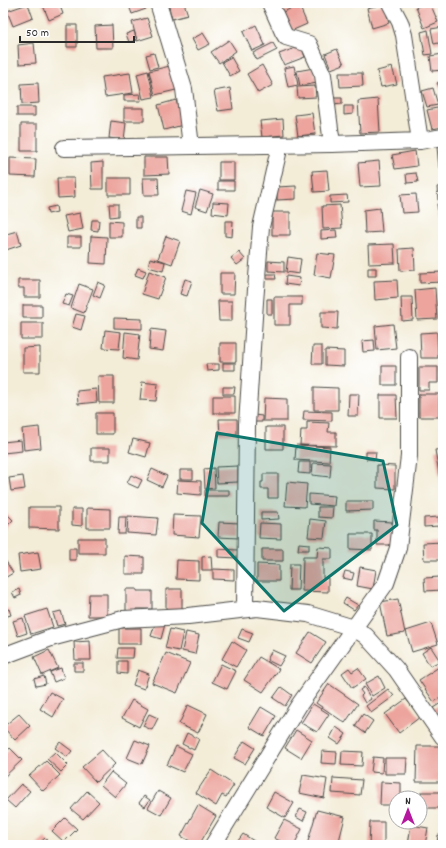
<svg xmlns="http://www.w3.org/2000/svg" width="446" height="848" font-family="Dekko,sans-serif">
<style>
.building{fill:#eca49d}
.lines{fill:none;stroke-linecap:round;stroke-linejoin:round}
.street-casing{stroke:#494845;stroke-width:18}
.street{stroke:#fff;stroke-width:16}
.marked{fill:#0f766e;fill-opacity:0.2;stroke:#0f766e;stroke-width:3;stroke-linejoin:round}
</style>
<rect width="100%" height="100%" fill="#fff"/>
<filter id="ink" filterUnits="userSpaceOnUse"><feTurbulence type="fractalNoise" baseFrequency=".025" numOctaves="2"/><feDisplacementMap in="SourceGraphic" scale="8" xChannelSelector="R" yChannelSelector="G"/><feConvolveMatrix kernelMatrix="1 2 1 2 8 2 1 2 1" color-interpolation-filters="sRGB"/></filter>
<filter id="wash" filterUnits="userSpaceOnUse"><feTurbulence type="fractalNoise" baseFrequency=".012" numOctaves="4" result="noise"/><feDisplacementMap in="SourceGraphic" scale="16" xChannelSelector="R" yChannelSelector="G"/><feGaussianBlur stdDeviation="0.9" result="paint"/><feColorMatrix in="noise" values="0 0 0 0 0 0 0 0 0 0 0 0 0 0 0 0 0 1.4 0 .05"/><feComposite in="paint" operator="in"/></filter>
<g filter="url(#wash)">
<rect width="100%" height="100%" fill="#f3ecd7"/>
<g id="blocks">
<path class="building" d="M42,3H59L63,14L49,20Z
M128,3H143L146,9L132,14Z
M168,3H184L188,15L172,19Z
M428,3H430L438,22L424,28L416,7Z
M28,4L33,18L13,26L7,11Z
M384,4L389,23L372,28L367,8Z
M299,5L307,24L291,31L283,12Z
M147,18L153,36L137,41L132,22Z
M67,25H77V47H67Z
M112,25L113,48H96L95,26Z
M256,25L265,45L252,51L243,32Z
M443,27V42L434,44L431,29Z
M428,30L432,54L425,55L421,32Z
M134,31L137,40L129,42L126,34Z
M203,33L210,44L198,50L192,39Z
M229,40L236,51L219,63L211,52Z
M34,43L36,63L19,64L18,45Z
M273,43L277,50L257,60L253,53Z
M301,46L305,57L284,65L279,54Z
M337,49L344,64L331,69L325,54Z
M154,53L158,67L150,69L146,55Z
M443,54V70L432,71L430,56Z
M231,57L239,71L230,76L222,62Z
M174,65L180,89L155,95L149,71Z
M262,65L273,85L258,93L247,74Z
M294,66L298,85L288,87L284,68Z
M392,67L397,84L381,87L377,71Z
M314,68L317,83L300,86L297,71Z
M148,71L154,97L143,99L137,74Z
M130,73L133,93L105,97L102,77Z
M339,73H362L363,86L340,87Z
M443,79V88L441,90L437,83Z
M38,83L39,103L22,104L21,84Z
M315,86L316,97L298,98L297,87Z
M230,88L233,109L218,111L214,91Z
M433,88L438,105L427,107L422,91Z
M140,94L141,101H124V95Z
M333,98H342V104L333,105Z
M378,99L380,132L360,133L358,101Z
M176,100L183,125L164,130L158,105Z
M344,106H353V114L344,115Z
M17,107H35V116H17Z
M442,107L443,127L432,129L427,110Z
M124,108H144V121H124Z
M312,113L315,134L298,136L295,115Z
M283,119L284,135L262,137L260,121Z
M111,121L126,123L124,140L109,138Z
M21,124H37V151H21Z
M443,146V168H439L437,147Z
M415,151L417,166L395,169L392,155Z
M144,157H168L169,174L144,175Z
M10,158L36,159L35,177L10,176Z
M379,161L381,186L360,187L358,163Z
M103,162V189H92L91,163Z
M219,162H234V180H219Z
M327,170L329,191L314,192L312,171Z
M416,173L418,182L407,183L406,174Z
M57,178H74L75,197L58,198Z
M108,178H130V195H108Z
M143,178H158L159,195H144Z
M218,181H234V190H218Z
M296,186V199L277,200V187Z
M443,186V199L438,200L437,187Z
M200,190L213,194L207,211L195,207Z
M186,191L196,193L191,214L181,211Z
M416,194L418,212L402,213L400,195Z
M347,195L348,202L330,203V196Z
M213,202L229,203L228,215L212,213Z
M109,204H118V216L110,217Z
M437,204H443V218L439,219Z
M340,205L342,228L323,229L322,206Z
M56,206L57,212L48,214L47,208Z
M380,208L382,232L365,233L364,210Z
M272,212H290V235H272Z
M80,213L83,229L68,232L64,216Z
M136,217H141V228H136Z
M92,220H99L98,231L91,230Z
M109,221L122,222V237H109Z
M225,221H233L232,237L225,236Z
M336,230L337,238L321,239V231Z
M17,231L21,245L3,251V235Z
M91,236L107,237L106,264L90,263Z
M166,236L180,241L172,264L158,259Z
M67,237H81V247H67Z
M394,244L395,263L369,264L368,245Z
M414,248L415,270L400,271L399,249Z
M239,252L245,259L237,265L231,258Z
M317,253L335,255L331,278L314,275Z
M288,257L301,259L299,274L286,272Z
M150,258L165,262L163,271L148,267Z
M268,261L284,262V272L268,271Z
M138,268L146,271L143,278L135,275Z
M368,268H376V276H368Z
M149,271L166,277L158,299L142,294Z
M442,272V282L420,283V273Z
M220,273H235L234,294H220Z
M267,274H275L276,279H267Z
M286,276L300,278L299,286L285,284Z
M185,279L192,281L187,296L180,294Z
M18,280H40V297H24V288H18Z
M397,280L398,298L375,300L374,281Z
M98,282L105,285L100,298L93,295Z
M79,284L93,289L84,313L71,308Z
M435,288L437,319L417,320L415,290Z
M66,294L73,296L69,306L62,304Z
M274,297H302V305H290V325H274Z
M401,297H412L413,320L402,321Z
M267,299H272V314H267Z
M218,301H232V321H219Z
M23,305H42V318H23Z
M321,312H338L337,329L321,328Z
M76,314L85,316L81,330L72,327Z
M114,318L142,319V329L114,328Z
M21,323H43V339H21Z
M393,324L396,348L377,350L375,326Z
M151,329L166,331L163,351L149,349Z
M105,330L121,332L119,349L103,348Z
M125,332L140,334L137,360L123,358Z
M437,332L438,358H421L420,333Z
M374,340L375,351L363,352L362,341Z
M220,343H236V362H220Z
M313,346H322V364H312Z
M40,347V372H23V348Z
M325,350L344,351V366L325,365Z
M223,363H235V370H223Z
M206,364H219V370L207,371Z
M382,366H396V385H382Z
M419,367H438V383H429V390H419Z
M98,376H114V403H99Z
M142,382L158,384L156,401L140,400Z
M223,387H235L234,394H223Z
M314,387L338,388V410H314Z
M96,389L97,402L78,404L77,391Z
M349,394H359L358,416H348Z
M419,394H439V417H419Z
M380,395H396L397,418H380Z
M213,396H235V413H213Z
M264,398L287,399V421H263Z
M304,411L332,412V421L303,420Z
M96,413H113V434H96Z
M254,415L262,416V422H254Z
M219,419H237V434L220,435Z
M307,422L329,423L328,432H336V446L300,445L301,430H307Z
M39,427L41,448L24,450L22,429Z
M266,427H283V449H266Z
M133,439L150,443L146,457L129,452Z
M21,440L22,451L3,453V442Z
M296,445L330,447L329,462L295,460Z
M91,448H110V461H91Z
M443,449V491H442L435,450Z
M366,452H376L375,460L366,459Z
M299,462H310V474L298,473Z
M313,463L331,464L330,477L312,475Z
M377,465L395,466V489L377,488Z
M238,466V482L217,483L216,467Z
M214,468L215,488L205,489L204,469Z
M152,469L167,476L162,487L147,480Z
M180,470H193V479H180Z
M263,474H278V498H268V489H261V482H263Z
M131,475L142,480L138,488L127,483Z
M23,476L25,489L11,491L9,478Z
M178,480L201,481V495L177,493Z
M287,482L307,484L305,507L285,506Z
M205,490H229V496H205Z
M309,494L335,496L334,506L309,504Z
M346,501H373V510L346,511Z
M29,507H59V529L29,528Z
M318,507H333L332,518L318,517Z
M87,508L110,509V528H87Z
M72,509H82V526L72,525Z
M3,510L13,520L3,530Z
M261,512H278L279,519L261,520Z
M173,515L201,516L199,537L172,535Z
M128,516L158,518L156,535L127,533Z
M119,517H126L125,534H118Z
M439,517V526L424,527V518Z
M310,519L326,521L324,538L308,537Z
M374,521L392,522L391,545H377V530H374Z
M219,522L240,523L239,538L218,537Z
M260,523L281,524V539L259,538Z
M350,534H372V550L350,549Z
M78,538H105V553H78Z
M442,542L443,560H424L423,543Z
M299,543L309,544V550H298Z
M318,547L332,548V559H323V578H328V592L302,591L303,557H317Z
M69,548H76V560H69Z
M218,549L238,550L237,558L218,557Z
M262,549H283V561H262Z
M38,552L41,569L20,572L18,555Z
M125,556L144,557V574H125Z
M211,556L212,570H202V557Z
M5,560L13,573L3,579V561Z
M177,560L199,561V580L176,579Z
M257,564L279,565V581H257Z
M290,564H299L298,590H289Z
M360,567L376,570L373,589L357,586Z
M213,569L234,570V580L213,579Z
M345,571L354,573L352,580L343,578Z
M440,577L441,590L425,591L424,578Z
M19,589L21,595L15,598L12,592Z
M126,589H137V591H152V609H136V611H126Z
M166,589H182V611H166Z
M89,594H107V616H88Z
M346,598L358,605L354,610L343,603Z
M398,599L405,633L387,636L380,602Z
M9,609L11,615L4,617L3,611Z
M47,609L53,627L31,634L25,616Z
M61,611L65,624L57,626L53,613Z
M23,618L27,633L18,636L13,621Z
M156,621L165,624L161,639L151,636Z
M431,623L438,644L412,652L406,631Z
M119,628H141V644H119Z
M170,629L183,632L179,651L165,648Z
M242,629L253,633L249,642L238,638Z
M186,632L199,635L195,654L182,651Z
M310,632L326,642L312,663L296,653Z
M90,641L91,660H75L74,642Z
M232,641L246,650L236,667L222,659Z
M431,647L440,661L430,666L422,653Z
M118,648H134L133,658H117Z
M49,650L58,668L42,675L34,657Z
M272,650L285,656L279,666L267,660Z
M166,653L190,663L177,693L152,683Z
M259,657L279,669L263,692L244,680Z
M118,661H127V674L118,673Z
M74,663H83V671H74Z
M221,664L236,671L227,689L212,682Z
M439,667L443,673V696L434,702L419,680Z
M61,668L64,678L54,682L50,672Z
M349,668L352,672L358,668L366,679L352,688L342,673Z
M138,670L149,674L144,689L133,685Z
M44,676L46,684L36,686L34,679Z
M379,676L385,688L372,696L365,684Z
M329,684L358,704L345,723L316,703Z
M281,687L292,695L285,706L273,698Z
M364,687L371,699L365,703L361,696L363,694L360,690Z
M388,689L394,696L371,713L366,706Z
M50,692L63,699L53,717L40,709Z
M406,699L420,717L399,733L385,714Z
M132,700L148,709L139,727L122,718Z
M441,703L443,705V715L439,718L433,708Z
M313,704L329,714L317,732L301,723Z
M188,705L207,714L198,733L179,724Z
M261,707L276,716L264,736L249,727Z
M19,714L30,726L15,740L3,727Z
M149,714L158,718L152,730L143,726Z
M363,714L373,721L365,733L355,726Z
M336,727L346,734L339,744L330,738Z
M296,730L312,740L301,758L285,748Z
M187,733L199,739L194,750L182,744Z
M135,740L150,746L142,764L127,758Z
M244,741L255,748L245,764L234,758Z
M60,742L72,751L67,757L55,748Z
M176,746L192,754L183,772L167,765Z
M417,746H443L442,782H416Z
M10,748L22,760L3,778V755Z
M102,750L115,764L96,782L82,767Z
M322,751L337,752L336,764L321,763Z
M342,751L363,752L362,766L341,765Z
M55,752L68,765L61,772L47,759Z
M373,757L383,758L382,773L371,772Z
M385,758H407L406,774H385Z
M46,761L60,775L43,791L29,776Z
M211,770L234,785L226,797L222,795L216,806L196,793Z
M111,772L126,784L115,797L101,785Z
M303,775L327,779L324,798L299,793Z
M333,778L362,780L360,795L332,793Z
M381,782L401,783V798H396V805H380Z
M21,784L30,791L15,808L6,800Z
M87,791L99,802L83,819L71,809Z
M158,791L171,798L161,815L148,808Z
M274,792L294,803L285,818L266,807Z
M421,792H441V808H421Z
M144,796L150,800L145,807L139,803Z
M198,805L216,816L199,845H197L181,836Z
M300,809L307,812L303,821L296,817Z
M317,810L345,817L338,845H307Z
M65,818L77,829L64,842L52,831Z
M284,820L302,829L294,845H288L274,838Z
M370,822H384V845H369Z
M411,825L428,828L425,845H408Z
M243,834L257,843L256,845H235Z
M438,835L443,836V845H437Z
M45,838L51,845H37Z"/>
</g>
</g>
<g filter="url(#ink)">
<use href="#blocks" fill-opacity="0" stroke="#494845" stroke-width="1"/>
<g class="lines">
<defs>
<path id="street" d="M158,3L184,89L191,146
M270,3L283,32L286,37L309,44L323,75L332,144
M390,3L400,22L404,35L420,141
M64,148L332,144L420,141L443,137
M245,609L247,424L255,302L261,227L280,145
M3,656L51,638L123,619L188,616L257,608L308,614L354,628L366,636L396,669L443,737
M213,845L299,705L386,583L398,548L409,456V357"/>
</defs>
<use href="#street" class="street-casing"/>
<use href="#street" class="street"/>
</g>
</g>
<path class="marked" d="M217,433L383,461L397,525L284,611L202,523Z"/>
<rect width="446" height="848" fill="none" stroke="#fff" stroke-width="16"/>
<g transform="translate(408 810)"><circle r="19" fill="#ffffff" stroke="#aaaaaa"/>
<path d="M0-3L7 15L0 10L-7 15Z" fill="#b5179e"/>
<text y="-6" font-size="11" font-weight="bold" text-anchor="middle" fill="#2b2b2b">N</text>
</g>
<path d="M20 36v6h114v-6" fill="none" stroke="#2b2b2b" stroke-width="2"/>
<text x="26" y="36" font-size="12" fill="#2b2b2b" stroke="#ffffff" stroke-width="3" paint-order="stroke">50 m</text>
</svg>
